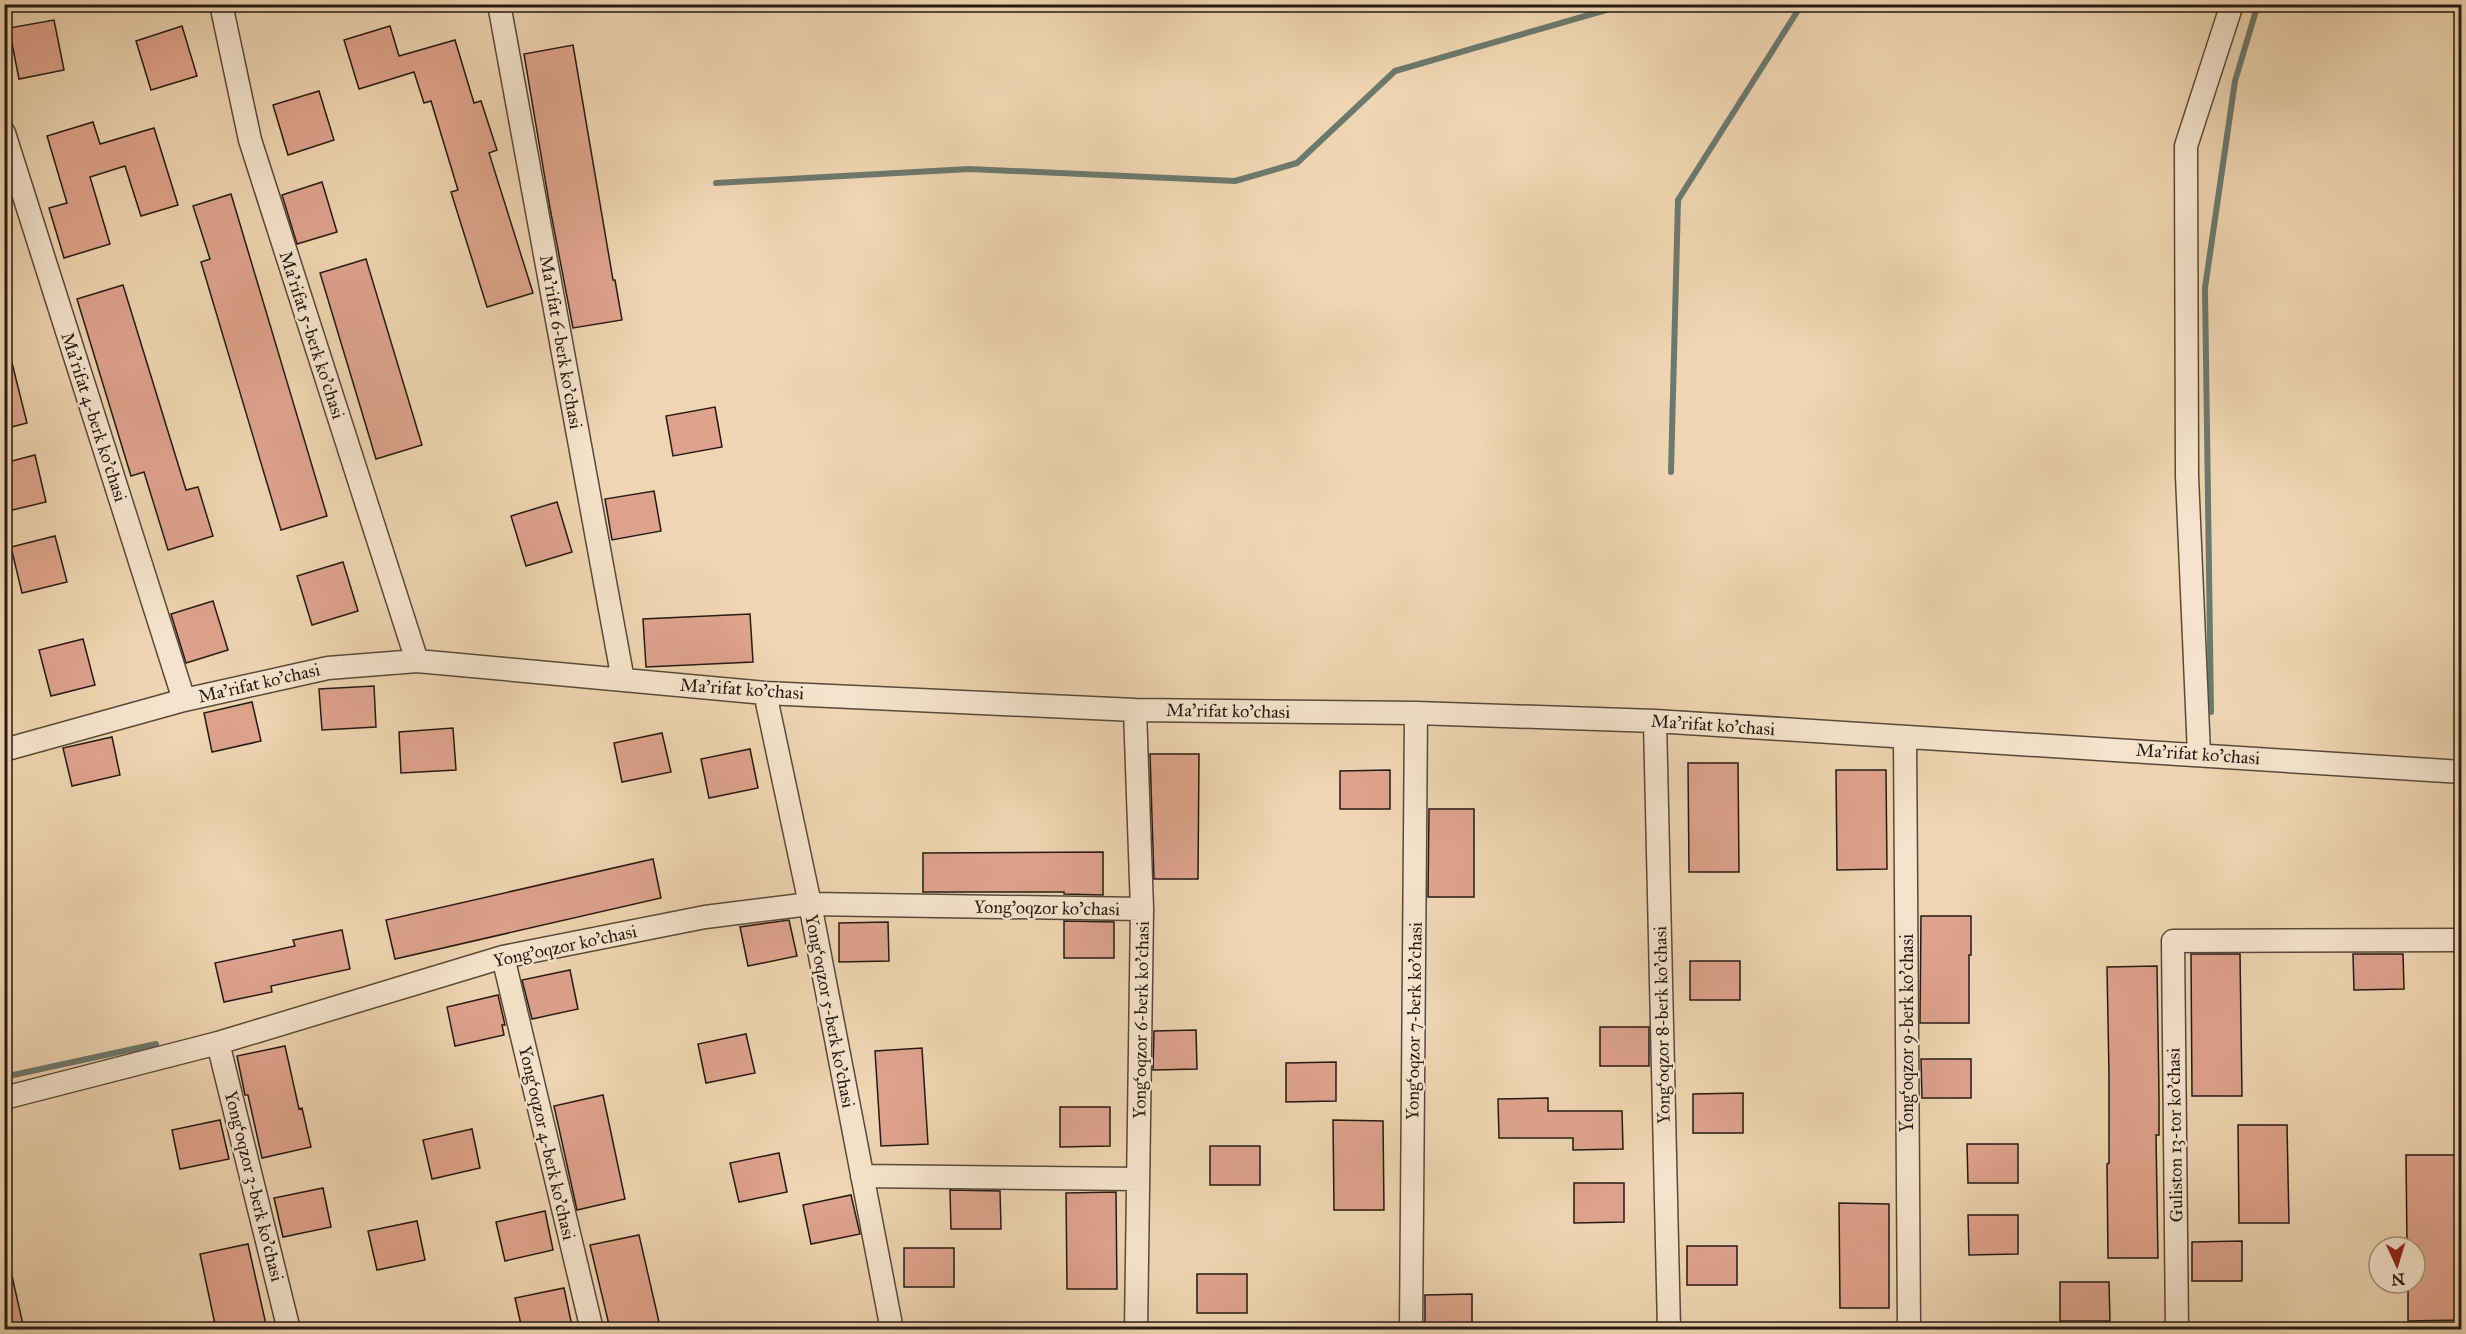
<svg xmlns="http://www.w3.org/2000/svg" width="2466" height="1334" font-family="'IM FELL Great Primer',serif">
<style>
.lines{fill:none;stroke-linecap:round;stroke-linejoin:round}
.stream{stroke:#6c796d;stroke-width:6}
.building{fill:#dea38d;stroke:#261a14;stroke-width:1.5}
.minor-casing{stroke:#58493c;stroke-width:25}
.minor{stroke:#f5e4cd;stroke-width:22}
.labels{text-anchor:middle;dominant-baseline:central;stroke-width:4.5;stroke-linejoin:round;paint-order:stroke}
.street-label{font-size:18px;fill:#261a14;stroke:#f5e4cd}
</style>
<rect width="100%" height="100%" fill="#efd5b2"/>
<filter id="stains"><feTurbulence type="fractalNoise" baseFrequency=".00333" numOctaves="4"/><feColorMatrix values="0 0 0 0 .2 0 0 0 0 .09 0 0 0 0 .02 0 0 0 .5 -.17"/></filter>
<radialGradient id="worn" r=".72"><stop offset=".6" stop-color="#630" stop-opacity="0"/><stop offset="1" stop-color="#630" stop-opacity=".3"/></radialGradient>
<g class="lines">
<path class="stream" d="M716,183L969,169L1235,181L1297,163L1395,71L1627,4
M1671,472L1678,200L1802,4
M2211,712L2205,288L2235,81L2258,4
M4,1077L156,1044"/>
</g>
<path class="building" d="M54,20L64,70L19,79L9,28Z
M182,26L197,76L151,90L136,41Z
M390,26L399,56L455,40L474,103L481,101L497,150L489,153L533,293L487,307L451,192L458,190L431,101L424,103L414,72L359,89L344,40Z
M573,45L613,280H615L622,320L573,328L550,208L524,54Z
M319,91L334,140L288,155L273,105Z
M93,122L100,144L154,128L178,205L141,216L125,166L90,177L110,244L64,258L49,208L67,203L47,136Z
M322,182L337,232L297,244L282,195Z
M231,194L327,516L281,530L201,262L210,259L193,206Z
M366,259L422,445L376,459L320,273Z
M123,285L186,490L198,487L213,536L168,550L144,472L131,476L77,299Z
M4,359H11L27,423L4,429Z
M715,407L722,447L673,456L666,416Z
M35,455L46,502L4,512V463Z
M654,491L661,531L612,540L605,499Z
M557,502L572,552L526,566L511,516Z
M55,536L67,582L22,593L11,547Z
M343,562L358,611L312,625L297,576Z
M213,601L228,650L186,663L171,614Z
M750,614L753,662L646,667L643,619Z
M83,639L95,685L51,696L39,650Z
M374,686L376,727L322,730L319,689Z
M252,702L261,741L212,752L204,713Z
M453,728L456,770L401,773L399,732Z
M662,733L671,772L622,782L614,743Z
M112,737L120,775L72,786L63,748Z
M750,749L758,788L709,798L701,759Z
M1150,754H1199L1198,879H1154Z
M1688,763H1738L1739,872H1689Z
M1390,770V809H1340V771Z
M1836,770H1886L1887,869L1837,870Z
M1429,809H1474V897H1428Z
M1103,852V895L1064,894V892H923V853Z
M653,859L661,898L395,959L386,920Z
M1921,916H1971V955H1969V1023H1920Z
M789,920L797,956L748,966L740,927Z
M1064,921L1114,922V958H1064Z
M888,922L889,961L839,962V923Z
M342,930L350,969L271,986L272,992L224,1002L215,963L295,946L293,940Z
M2191,954H2240L2242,1096H2192Z
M2353,954H2403L2404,989L2354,990Z
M1690,961H1740V1000H1690Z
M2157,966L2159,1095V1135H2156L2158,1258H2108L2107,1164L2109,1163V1075L2107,967Z
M570,970L578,1009L532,1019L522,980Z
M498,995L505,1025H502L504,1035L455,1046L447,1007Z
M1600,1027H1649V1066H1600Z
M1196,1030L1197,1069L1153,1070L1154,1031Z
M746,1034L755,1073L706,1083L698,1044Z
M285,1046L299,1109L302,1108L311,1147L262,1158L248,1095H245L237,1056Z
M922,1048L928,1144L881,1146L875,1051Z
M1921,1059H1971V1098H1922Z
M1336,1062V1101L1286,1102V1063Z
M1743,1093V1133H1693V1094Z
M603,1095L625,1199L577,1210L554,1106Z
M1548,1098V1111H1622L1623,1149L1573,1150V1138H1499L1498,1099Z
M1060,1107H1110V1146L1060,1147Z
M220,1120L229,1159L180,1169L172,1130Z
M1333,1120L1383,1121L1384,1210H1334Z
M2238,1125H2287L2289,1223H2239Z
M472,1129L480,1168L432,1179L423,1140Z
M1967,1144H2018V1183H1968Z
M1210,1146H1260V1185H1210Z
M779,1153L787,1192L739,1202L730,1163Z
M2406,1155H2456L2458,1320L2408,1321V1283H2415V1247H2407Z
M1574,1183H1624V1222L1574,1223Z
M323,1188L331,1227L283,1237L274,1198Z
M950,1190L1000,1191L1001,1229H951Z
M1116,1192L1117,1289H1067L1066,1193Z
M851,1195L860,1234L811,1244L803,1205Z
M1839,1203L1889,1204V1308H1840Z
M545,1211L553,1250L505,1261L496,1222Z
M1968,1215H2018V1254L1969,1255Z
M417,1221L425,1260L377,1270L368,1231Z
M639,1235L659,1322L623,1329H610L590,1245Z
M2242,1241V1281H2192V1242Z
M248,1244L267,1329H216L200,1254Z
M1687,1246H1737V1285H1687Z
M904,1248H954V1287H904Z
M1197,1274H1247V1313H1197Z
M12,1276L24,1329H4V1277Z
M2060,1282H2109L2110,1321H2060Z
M564,1288L572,1326L558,1329H522L515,1298Z
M1472,1294V1329H1425V1295Z"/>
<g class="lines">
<defs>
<path id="minor" d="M221,4L250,140L417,661
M499,4L623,680
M4,133L184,700
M765,693L810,904L892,1330
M1135,710L1142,909L1136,1330
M1655,721L1669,1330
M1905,737L1909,1330
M4,750L184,700L328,668L417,661L765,693L1135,710L1416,713L1655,721L2462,772
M2199,754L2187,476L2186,146L2232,4
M503,957L592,1330
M218,1043L289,1330
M4,1098L218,1043L503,957L705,917L810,904L1142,909
M862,1176L1138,1179
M1411,1330L1416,713
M2177,1330L2173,941L2462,940"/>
</defs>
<use href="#minor" class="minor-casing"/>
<use href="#minor" class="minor"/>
</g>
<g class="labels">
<g class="street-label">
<text transform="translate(312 335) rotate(72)">Ma’rifat 5-berk ko'chasi</text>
<text transform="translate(561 342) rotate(80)">Ma’rifat 6-berk ko'chasi</text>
<text transform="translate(94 417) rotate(72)">Ma’rifat 4-berk ko'chasi</text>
<text transform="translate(259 683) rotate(-13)">Ma'rifat ko'chasi</text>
<text transform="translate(742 689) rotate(4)">Ma'rifat ko'chasi</text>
<text transform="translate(1228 711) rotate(1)">Ma'rifat ko'chasi</text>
<text transform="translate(1713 725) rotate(4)">Ma'rifat ko'chasi</text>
<text transform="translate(2198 754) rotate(4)">Ma'rifat ko'chasi</text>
<text transform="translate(1047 908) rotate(1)">Yong'oqzor ko'chasi</text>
<text transform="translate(565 946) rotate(-12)">Yong'oqzor ko'chasi</text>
<text transform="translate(830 1011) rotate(79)">Yong‘oqzor 5-berk ko'chasi</text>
<text transform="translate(1141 1020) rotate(-89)">Yong‘oqzor 6-berk ko'chasi</text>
<text transform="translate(1414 1021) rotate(-89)">Yong‘oqzor 7-berk ko'chasi</text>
<text transform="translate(1662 1025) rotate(-91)">Yong‘oqzor 8-berk ko'chasi</text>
<text transform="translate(1907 1033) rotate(-90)">Yong‘oqzor 9-berk ko'chasi</text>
<text transform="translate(2175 1135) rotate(-91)">Guliston 13-tor ko'chasi</text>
<text transform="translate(547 1143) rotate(77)">Yong‘oqzor 4-berk ko'chasi</text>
<text transform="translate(254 1186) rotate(76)">Yong‘oqzor 3-berk ko'chasi</text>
</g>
</g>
<rect width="2466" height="1334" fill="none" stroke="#efd5b2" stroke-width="24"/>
<rect x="6" y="6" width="2454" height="1322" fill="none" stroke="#261a14" stroke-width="3"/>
<rect x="12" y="12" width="2442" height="1310" fill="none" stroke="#261a14" stroke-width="1.5"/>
<g transform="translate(2397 1265) rotate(176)"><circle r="28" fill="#f5e4cd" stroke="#a29383" stroke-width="1.5"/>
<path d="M0-4.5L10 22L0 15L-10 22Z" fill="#8f2418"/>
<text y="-9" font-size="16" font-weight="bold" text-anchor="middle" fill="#261a14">N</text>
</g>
<rect width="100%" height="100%" filter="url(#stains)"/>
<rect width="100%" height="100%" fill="url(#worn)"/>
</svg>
